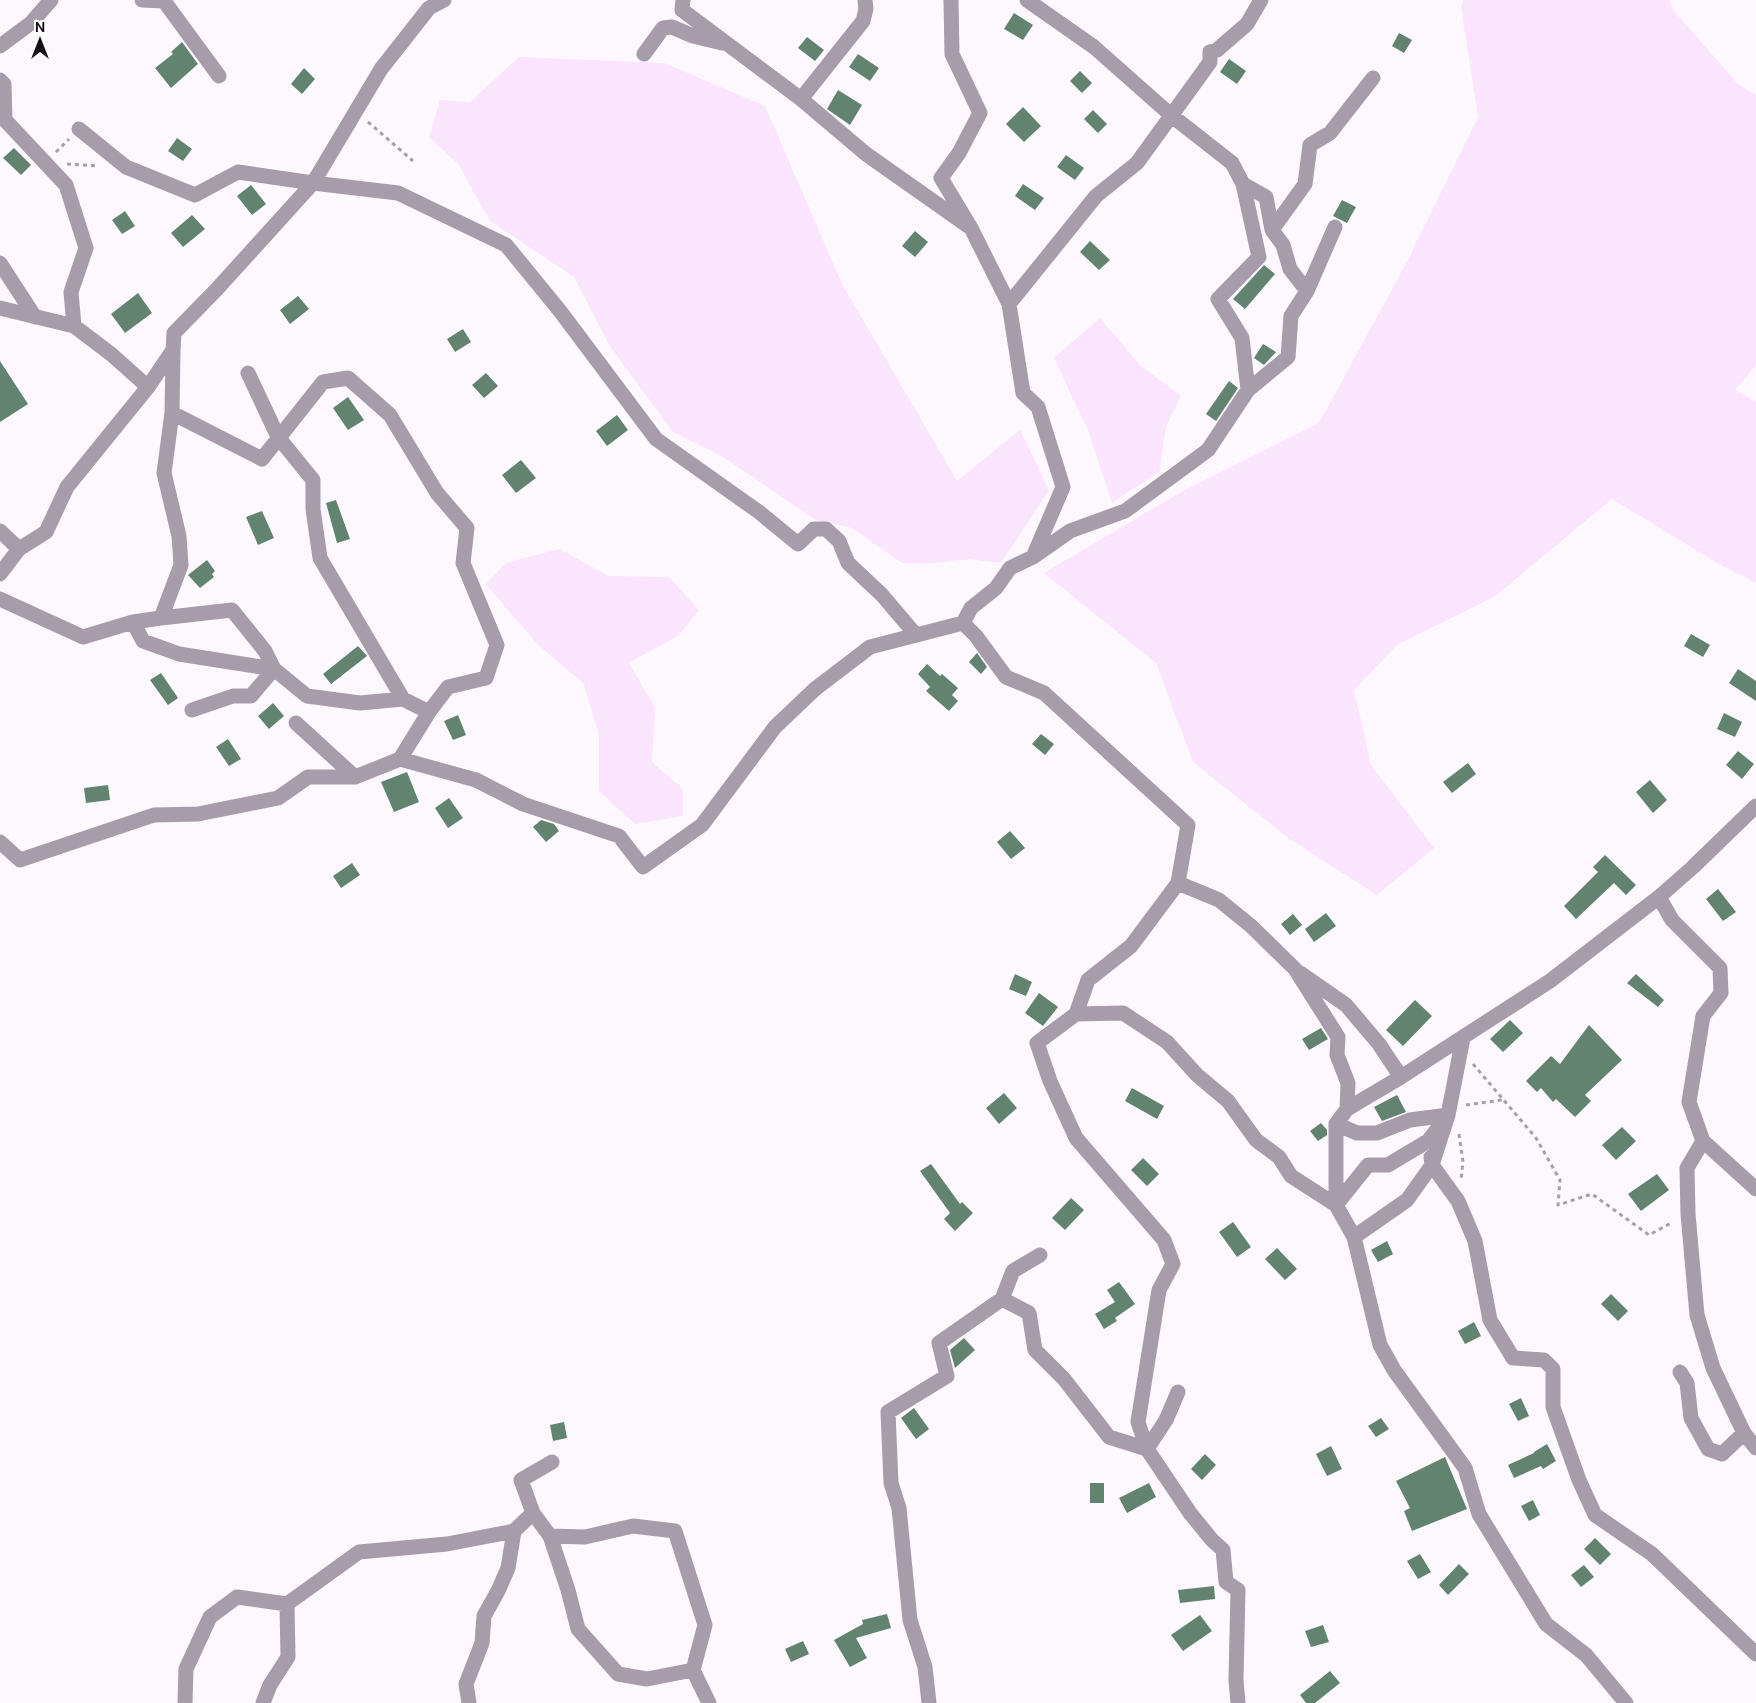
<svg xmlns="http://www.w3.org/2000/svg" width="1756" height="1703" font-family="'DM Sans',sans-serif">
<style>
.green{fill:#fae4fe}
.building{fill:#618370}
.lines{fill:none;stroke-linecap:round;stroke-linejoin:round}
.path{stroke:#a6a0a7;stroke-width:3;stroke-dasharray:4 4;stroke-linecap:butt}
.minor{stroke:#a79ca9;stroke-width:15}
</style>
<rect width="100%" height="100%" fill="#fdf8fe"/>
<path class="green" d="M1464,0H1669L1675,12L1738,84L1756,95V365L1735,390L1756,402V583L1724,567L1612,499L1494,597L1397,645L1354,690L1371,765L1434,848L1377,895L1291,840L1193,762L1156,663L1044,573L1183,491L1319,423L1409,258L1478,117L1461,6Z
M519,57L664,63L765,106L842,284L957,481L1020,430L1049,490L1001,563L969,559L935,563H902L852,528L816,520L720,455L673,432L609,345L574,277L490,221L459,165L429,137L440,100L470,102Z
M1100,318L1140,365L1181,396L1166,427L1159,472L1112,503L1088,430L1054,358Z
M559,549L609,576L669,577L699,610L678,636L629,663L655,708L652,762L683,789V816L635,824L599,791V736L584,684L537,644L486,584L506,563Z"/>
<path class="building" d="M1014,13L1033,25L1023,40L1004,29Z
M1399,33L1412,40L1404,53L1392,46Z
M807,37L824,50L815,61L798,48Z
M182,42L198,64L171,88L155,68L173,54L171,52Z
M858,54L879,68L870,81L849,67Z
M1229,59L1246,71L1237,84L1220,72Z
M304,68L315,79L302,94L291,84Z
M1080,71L1092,83L1082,93L1070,81Z
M838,90L862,105L850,125L827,109Z
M1023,107L1041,126L1024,142L1006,124Z
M1093,110L1107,124L1098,133L1084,119Z
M177,138L192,149L183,161L168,151Z
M14,148L31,165L21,175L3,158Z
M1066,155L1084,168L1075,180L1057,167Z
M1023,184L1044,198L1035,210L1015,196Z
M251,185L266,204L252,215L237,196Z
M1342,200L1356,207L1347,223L1333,216Z
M125,211L135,226L122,234L112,220Z
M192,215L205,229L183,247L171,233Z
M915,231L928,242L915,257L902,246Z
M1090,241L1110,260L1099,270L1080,252Z
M1264,265L1275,274L1245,309L1233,299Z
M138,293L152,313L125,333L111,314Z
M298,296L309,309L290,324L280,310Z
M463,329L471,342L455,352L447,339Z
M1263,344L1276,352L1264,365L1254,358Z
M0,361L28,404L0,422Z
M486,373L498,386L484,398L472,385Z
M1229,381L1238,388L1216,421L1206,414Z
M348,397L364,420L348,430L333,408Z
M617,415L628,430L607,446L596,431Z
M521,460L536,478L516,493L502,475Z
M336,500L350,539L337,543L326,503Z
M262,511L274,538L258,545L246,517Z
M207,560L215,571L212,574L214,577L200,588L188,575Z
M1691,634L1710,645L1703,657L1684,646Z
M358,646L367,656L331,684L323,674Z
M977,653L987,667L981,674L969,662Z
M927,664L940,676L942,674L958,688L952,695L958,701L949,711L926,691L930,687L918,674Z
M1738,669L1756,681V701L1729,683Z
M161,673L178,698L168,705L150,680Z
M273,703L284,716L269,729L258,716Z
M1724,713L1742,722L1735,737L1717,729Z
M458,715L466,735L453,740L444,721Z
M1041,734L1054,744L1045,755L1032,744Z
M228,739L241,759L229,766L216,747Z
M1738,751L1754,764L1742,779L1726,765Z
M1468,763L1476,774L1452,793L1443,782Z
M407,772L419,802L394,812L381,782Z
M1650,780L1667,800L1653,813L1636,792Z
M108,785L110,800L86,803L84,788Z
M449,798L463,818L448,828L435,808Z
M541,820L554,824L559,831L546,842L533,827Z
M1010,831L1025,848L1011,859L997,842Z
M1605,855L1636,885L1626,895L1614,883L1576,919L1564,906L1598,872L1593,867Z
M352,863L360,875L341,888L333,876Z
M1718,889L1736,912L1723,921L1706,899Z
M1326,913L1336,926L1314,942L1305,929Z
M1293,914L1302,925L1290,935L1281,924Z
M1015,974L1032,982L1026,996L1009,989Z
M1636,974L1664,1000L1658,1007L1627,983Z
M1039,993L1058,1007L1043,1026L1025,1013Z
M1415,1000L1432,1016L1403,1046L1386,1030Z
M1510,1020L1523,1033L1503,1052L1490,1039Z
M1589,1025L1622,1060L1585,1095L1591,1101L1575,1117L1556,1099L1553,1102L1541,1088L1537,1092L1526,1081L1551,1056L1560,1064Z
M1321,1028L1328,1039L1309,1050L1302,1039Z
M1132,1088L1164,1106L1157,1119L1125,1101Z
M1004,1093L1017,1108L999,1124L986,1108Z
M1397,1095L1406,1112L1382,1121L1374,1107Z
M1321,1123L1327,1130V1135L1318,1141L1310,1131Z
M1622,1127L1636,1141L1616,1160L1602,1145Z
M1143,1158L1159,1174L1147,1186L1131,1170Z
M931,1164L960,1204L962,1202L973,1213L955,1231L944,1219L950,1213L920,1171Z
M1657,1174L1669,1190L1641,1211L1628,1194Z
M1071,1198L1084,1210L1065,1230L1052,1218Z
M1233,1222L1251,1247L1237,1257L1219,1232Z
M1387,1241L1393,1254L1378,1262L1371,1250Z
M1277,1248L1297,1269L1285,1280L1265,1259Z
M1119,1282L1135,1304L1115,1318L1117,1321L1104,1329L1095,1314L1115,1302L1107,1290Z
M1611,1294L1628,1311L1618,1321L1601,1304Z
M1474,1322L1481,1336L1465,1344L1458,1331Z
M964,1338L975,1350L955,1368L950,1350Z
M1521,1398L1529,1416L1518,1421L1509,1404Z
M914,1408L929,1429L916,1439L901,1418Z
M1381,1418L1389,1429L1376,1437L1368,1426Z
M564,1422L567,1438L553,1441L550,1425Z
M1547,1444L1556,1461L1543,1469L1541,1466L1514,1478L1508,1465L1534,1453V1452Z
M1331,1446L1342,1469L1327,1476L1316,1454Z
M1205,1454L1216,1465L1202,1480L1191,1469Z
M1445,1457L1467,1509L1412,1531L1404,1511L1410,1508L1396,1481Z
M1090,1483H1104V1503H1090Z
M1149,1483L1156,1497L1127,1513L1119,1498Z
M1533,1500L1540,1515L1529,1521L1521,1506Z
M1595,1538L1611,1554L1600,1565L1584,1549Z
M1420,1554L1431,1572L1418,1579L1407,1561Z
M1459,1564L1469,1574L1448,1595L1439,1585Z
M1584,1565L1594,1577L1581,1587L1571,1575Z
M1214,1586L1215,1599L1180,1603L1178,1590Z
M887,1614L891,1628L856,1638L867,1658L850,1667L834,1640L863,1624L862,1620Z
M1200,1615L1212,1631L1183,1651L1171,1635Z
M1323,1625L1329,1642L1311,1647L1305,1631Z
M803,1641L809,1654L791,1662L785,1649Z
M1330,1671L1340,1683L1315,1703H1306L1300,1695Z"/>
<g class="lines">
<path class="path" d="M368,122L413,161
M56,152L69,139
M67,164L98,166
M1473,1064L1536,1138L1560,1180L1558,1205L1592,1194L1649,1235L1673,1222
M1466,1105L1502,1100
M1459,1134L1463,1162L1461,1179"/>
<path class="minor" d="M142,0L164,1L219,76
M683,0L682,10L801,99L866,154L971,228L941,178L959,153L980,113L952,54L951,0
M1027,0L1094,47L1172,116L1232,163L1243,184L1266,197L1272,230L1305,184L1310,145L1330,133L1373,78
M0,46L31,23L51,0
M644,54L663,28L672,27L693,36L722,43
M0,80L4,84L5,120L66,185L86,248L71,292L74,326
M801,99L863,21L866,9L865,0
M79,129L126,167L195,195L238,172L313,183L381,69L429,8L444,0
M1243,184L1259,257L1218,299L1242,338L1248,390
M0,263L35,317
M1307,291L1335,227
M1009,304L1096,196L1137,163L1210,62V52L1217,50L1247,24L1261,0
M0,308L74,326L111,354L148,387
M173,350L174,333L217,289L313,183L398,193L506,245L560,311L656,439L759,512L798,544L814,529H826L839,541L848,563L882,595L916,635
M248,373L278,437L313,480V509L320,558L403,699
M172,413L262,459L323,382L348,378L390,415L437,493L467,528L463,563L497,645L486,678L448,687L429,712
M0,531L19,549
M1033,557L1070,531L1125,511L1208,450L1248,390L1288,357L1291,316L1307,291L1290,269L1283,245L1272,230
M0,574L19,549L46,532L67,487L148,387L173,350L172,413L164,473L179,536L181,565L161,618L133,622
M0,599L83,637L133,622L143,641L179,654L274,669L307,696L360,703L403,699L429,712L400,759
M161,618L232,610L265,651L274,669L251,696H233L192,710
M963,623L971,608L996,588L1010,568L1033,557L1063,487L1038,407L1023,393L1009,304L971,228
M296,723L355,777
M0,842L20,860L154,815L198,814L278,798L308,777H355L400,759L476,780L523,804L619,836L643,867L702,825L775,727L815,689L870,647L963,623L976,636L1006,677L1044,693L1188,825L1178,883L1131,946L1088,980L1076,1014
M1178,883L1219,900L1251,926L1295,969L1338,1037L1337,1055L1348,1083L1347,1109
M1659,897L1672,920L1720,968L1721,993L1703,1016L1689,1102L1703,1141L1756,1189
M1300,973L1346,1005L1379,1044L1401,1077
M1463,1038L1448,1115L1432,1165L1458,1201L1475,1241L1490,1320L1513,1358L1544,1360L1553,1369V1407L1579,1480L1595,1515L1652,1554L1756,1654
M1703,1141L1687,1168L1688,1214L1697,1315L1713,1368L1744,1433L1756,1448
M1354,1237L1407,1200L1432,1165L1431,1157
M1002,1299L1029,1313L1035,1350L1064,1379L1109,1437L1147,1449L1190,1513L1212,1540L1223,1550L1226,1582L1238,1590L1236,1680L1238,1703
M1680,1372L1687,1383L1691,1418L1708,1449L1722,1454L1744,1433
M1178,1392L1166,1420L1147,1449L1138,1422L1159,1290L1173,1264L1164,1240L1076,1138L1050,1081L1037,1043L1076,1014L1123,1013L1167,1042L1197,1075L1228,1101L1256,1140L1279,1157L1291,1176L1336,1205L1368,1165H1388L1428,1141L1448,1115L1410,1120L1377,1133H1357L1336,1124
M552,1462L521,1480L533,1513L550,1536L585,1537L633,1526L675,1531L705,1625L693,1670L709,1703
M550,1536L568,1590L578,1629L618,1674L647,1679L693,1670
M185,1703L186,1669L210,1617L237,1597L287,1604L359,1552L447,1544L514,1531
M263,1703L270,1685L288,1657L287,1604
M469,1703L466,1684L482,1643L484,1616L498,1591L508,1568L514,1531L533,1513
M929,1703L925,1667L910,1620L899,1508L891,1483L888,1412L947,1376L939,1343L1002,1299L1013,1271L1040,1255
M1626,1703L1586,1655L1546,1624L1479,1514L1465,1468L1394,1370L1380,1345L1354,1237L1336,1205V1124L1347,1109L1401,1077L1550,981L1659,897L1693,867L1756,806"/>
</g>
<g transform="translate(40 40)" stroke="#ffffff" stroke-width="4" paint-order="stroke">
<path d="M0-4L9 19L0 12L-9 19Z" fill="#160d17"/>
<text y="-8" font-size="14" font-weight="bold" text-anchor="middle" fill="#160d17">N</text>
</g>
</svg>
